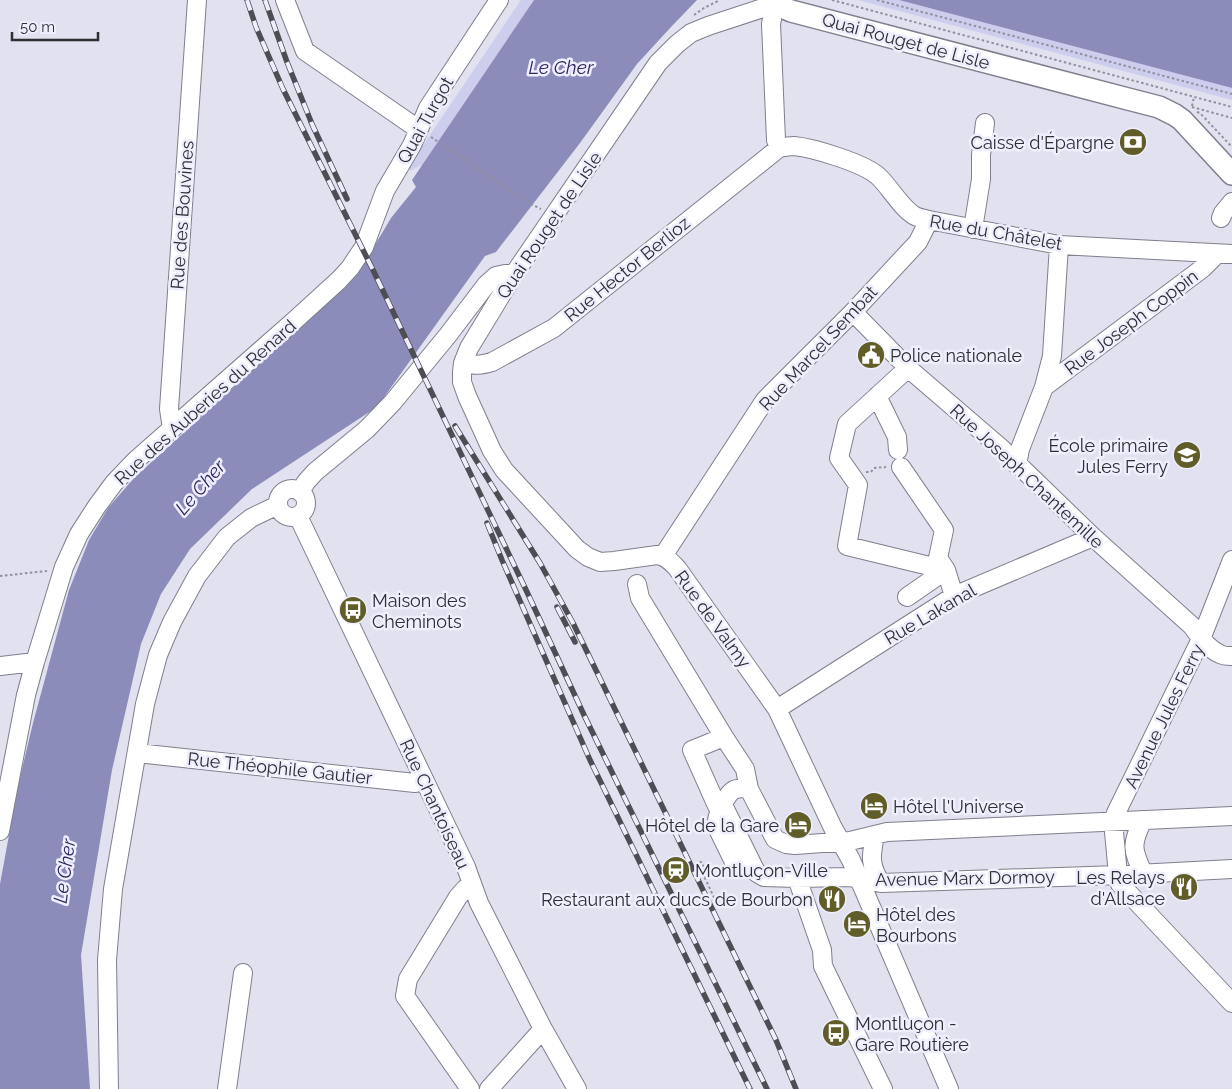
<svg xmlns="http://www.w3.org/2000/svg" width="1232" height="1089" font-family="Raleway,sans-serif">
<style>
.green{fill:#cdceee}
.water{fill:#8c8cba}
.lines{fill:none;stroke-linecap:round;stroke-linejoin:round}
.minor-casing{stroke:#7f7f8d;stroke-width:20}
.major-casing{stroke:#7f7f8d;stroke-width:24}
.path{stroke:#91919b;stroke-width:2;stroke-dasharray:2.5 2.5;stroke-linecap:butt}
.minor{stroke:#fff;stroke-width:18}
.major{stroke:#fff;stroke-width:21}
.rail-casing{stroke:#4d4d53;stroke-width:5.5}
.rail{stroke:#eeeefe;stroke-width:4;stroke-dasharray:11;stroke-linecap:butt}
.labels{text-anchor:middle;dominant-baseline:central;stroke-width:5;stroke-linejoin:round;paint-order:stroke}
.street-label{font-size:18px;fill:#2e2e33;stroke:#eeeefe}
.poi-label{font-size:18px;fill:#2e2e33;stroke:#eeeefe;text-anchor:start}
.water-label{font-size:19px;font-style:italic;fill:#2c255f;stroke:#eeeefe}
</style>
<rect width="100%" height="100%" fill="#e1e1f0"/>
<path class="green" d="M521,0H534L423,164L410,171L409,166Z
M858,0H899L1232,88V100Z"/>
<path class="water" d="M534,0H697L671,27L637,64L580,143L496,252L485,256L377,407L252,489L190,549L161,594L141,644L112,770L81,955L90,1089H0V884L18,786L33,723L69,590L89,540L108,508L134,478L357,275L391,218L416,187L412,180Z
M899,0H1232V88Z"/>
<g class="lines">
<defs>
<path id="minor" d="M285,0L305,51L418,129
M779,148L776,140L771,24L775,4L708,26L691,33L677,44L658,63L514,274L469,348L463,363L462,372V382L467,396L492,451L504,470L577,549L588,557L600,562L614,561L657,555C666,556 671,562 677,568L777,709L833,828L851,860L949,1089
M779,148C784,147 789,146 794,146C814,148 863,163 878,176C890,187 901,208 915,216C919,218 925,219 929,220L1059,245L1232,254
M1221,218L1223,213L1232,202
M973,229L981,179V155L985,123
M853,312L908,368L1001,448L1093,537L1192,626C1199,636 1208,649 1220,654C1223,656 1228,656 1232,656
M463,363C474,366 481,365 492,362L554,328L779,148
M908,368L847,424L839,458L858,485L847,546L946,570
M1044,387L1203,268L1213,258L1214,254
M877,396L897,437L898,450
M172,429L169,409L197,0
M1017,465L1020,449L1044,387L1052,356L1059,245
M901,467L944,530L938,558L946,570L954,596
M278 503a14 14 0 1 1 28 0a14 14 0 1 1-28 0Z
M300,492L306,482L315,472L367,429L393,402L448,335L486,285L496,276L505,274H514
M298,516L466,867L479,903L543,1029L577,1089
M663,556L765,400L853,312L918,242L929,220
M1232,560L1201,639L1116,813L1113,821L1118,875L1120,884L1232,1003
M637,584L640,598L724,737L745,769L749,789
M907,597L946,570
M0,666L35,662
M777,709L954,596L1093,537
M137,753L415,783L424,781
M721,812L724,807L717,806L692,750L724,737
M718,816L716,825L735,864L743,865
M1232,816L887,832L850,841L795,845L786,844L775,839L749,789C735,787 731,789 724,802V807L754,868L757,873L764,877L797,878L849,877L881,883L1118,875L1232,869
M0,831L26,695L35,662L64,567L79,534L97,506L114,483L136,460L294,321L339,280L350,268L364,247L385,191L412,145L428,108L499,0
M875,835C871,855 869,865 881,883
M1143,873C1132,849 1131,844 1143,820
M797,878L822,950L823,966L883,1089
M109,1089L107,960L113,889L145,704L158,655L172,622L197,576L227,537L251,518L278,505
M227,1089L243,973
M470,1089L405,996L408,979L458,897L465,889L472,885
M489,1089L543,1029"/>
<path id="major" d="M771,0L775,4L791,11L1128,99L1159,107L1175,115L1182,120L1232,174"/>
</defs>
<use href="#minor" class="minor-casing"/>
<use href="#major" class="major-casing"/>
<path class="path" d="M832,0L1232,107
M877,0L1232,94
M694,15L704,8L720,0
M1192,106L1194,97
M1192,107L1232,118
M1197,112L1200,113L1232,147
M431,137L533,205L541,209
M866,472H871L874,468L886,467
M0,576L47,571
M704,867L701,862L698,863L717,904L720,902L718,898
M704,877L709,875"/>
<use href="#minor" class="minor"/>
<use href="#major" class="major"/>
<defs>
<path id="rail" d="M247,0L256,27L283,89L374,272L527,592L584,715L767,1089
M265,0L287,62L314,129
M311,122L347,199
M455,426L540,563L573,623L776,1040L796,1089
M487,523L502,560L590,760L750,1089
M557,607L575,642"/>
</defs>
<use href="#rail" class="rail-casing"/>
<use href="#rail" class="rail"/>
</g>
<defs>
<symbol id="bank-disc" viewBox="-11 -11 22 22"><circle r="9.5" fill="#615d29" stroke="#eeeefe"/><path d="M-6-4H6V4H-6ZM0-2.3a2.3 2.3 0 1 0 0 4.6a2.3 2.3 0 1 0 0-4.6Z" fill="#fff"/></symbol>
<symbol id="civic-disc" viewBox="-11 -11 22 22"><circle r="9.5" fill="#615d29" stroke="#eeeefe"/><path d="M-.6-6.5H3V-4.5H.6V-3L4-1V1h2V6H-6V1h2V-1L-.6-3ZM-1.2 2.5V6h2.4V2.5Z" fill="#fff"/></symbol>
<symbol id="school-disc" viewBox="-11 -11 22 22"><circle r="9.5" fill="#615d29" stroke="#eeeefe"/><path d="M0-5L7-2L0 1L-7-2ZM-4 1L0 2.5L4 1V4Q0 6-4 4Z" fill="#fff"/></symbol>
<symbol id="bus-disc" viewBox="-11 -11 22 22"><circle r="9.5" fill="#615d29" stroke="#eeeefe"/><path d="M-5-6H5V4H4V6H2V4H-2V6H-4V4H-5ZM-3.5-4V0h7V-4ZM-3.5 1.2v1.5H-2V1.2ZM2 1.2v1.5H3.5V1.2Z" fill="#fff"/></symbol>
<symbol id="hotel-disc" viewBox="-11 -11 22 22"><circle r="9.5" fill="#615d29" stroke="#eeeefe"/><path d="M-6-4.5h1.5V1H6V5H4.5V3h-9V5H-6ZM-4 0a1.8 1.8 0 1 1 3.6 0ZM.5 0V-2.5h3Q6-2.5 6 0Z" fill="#fff"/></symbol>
<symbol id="station-disc" viewBox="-11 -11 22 22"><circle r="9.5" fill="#615d29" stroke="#eeeefe"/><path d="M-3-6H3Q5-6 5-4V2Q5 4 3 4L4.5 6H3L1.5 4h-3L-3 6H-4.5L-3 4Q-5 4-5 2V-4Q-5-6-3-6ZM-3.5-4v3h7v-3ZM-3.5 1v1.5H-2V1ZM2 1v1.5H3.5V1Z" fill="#fff"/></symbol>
<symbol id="restaurant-disc" viewBox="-11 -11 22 22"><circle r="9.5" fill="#615d29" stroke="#eeeefe"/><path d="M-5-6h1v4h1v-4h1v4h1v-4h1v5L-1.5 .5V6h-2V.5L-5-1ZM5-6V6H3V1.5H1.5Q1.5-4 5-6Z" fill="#fff"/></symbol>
</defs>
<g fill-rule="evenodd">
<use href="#bank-disc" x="1117" y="126" width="32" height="32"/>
<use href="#civic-disc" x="855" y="339" width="32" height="32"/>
<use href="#school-disc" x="1171" y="439" width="32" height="32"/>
<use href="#bus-disc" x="337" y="594" width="32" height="32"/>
<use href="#hotel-disc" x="858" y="790" width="32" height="32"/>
<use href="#hotel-disc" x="782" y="809" width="32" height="32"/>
<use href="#station-disc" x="660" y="854" width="32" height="32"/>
<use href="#restaurant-disc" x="1168" y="871" width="32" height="32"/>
<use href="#restaurant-disc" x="816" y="883" width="32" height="32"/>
<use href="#hotel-disc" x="841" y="908" width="32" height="32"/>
<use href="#bus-disc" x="820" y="1017" width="32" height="32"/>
</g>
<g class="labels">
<g class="street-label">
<text transform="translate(906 41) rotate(15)">Quai Rouget de Lisle</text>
<text transform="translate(425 120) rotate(-61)">Quai Turgot</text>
<text transform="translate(182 215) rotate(-86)">Rue des Bouvines</text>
<text transform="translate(549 225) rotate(-56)">Quai Rouget de Lisle</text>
<text transform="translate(996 232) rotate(10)">Rue du Châtelet</text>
<text transform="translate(627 269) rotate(-39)">Rue Hector Berlioz</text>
<text transform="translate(1131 322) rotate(-37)">Rue Joseph Coppin</text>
<text transform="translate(818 348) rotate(-47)">Rue Marcel Sembat</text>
<text transform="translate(205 402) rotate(-42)">Rue des Auberies du Renard</text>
<text transform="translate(1027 476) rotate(43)">Rue Joseph Chantemille</text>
<text transform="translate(930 614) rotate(-30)">Rue Lakanal</text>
<text transform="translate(713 619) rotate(54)">Rue de Valmy</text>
<text transform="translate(1164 716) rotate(-64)">Avenue Jules Ferry</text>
<text transform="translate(280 768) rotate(6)">Rue Théophile Gautier</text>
<text transform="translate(435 804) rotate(65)">Rue Chantoiseau</text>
<text transform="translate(965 878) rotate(-1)">Avenue Marx Dormoy</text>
</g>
<g class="poi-label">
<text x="1114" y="142" text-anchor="end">Caisse d'Épargne</text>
<text x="890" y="355">Police nationale</text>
<text x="1168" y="445" text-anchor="end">École primaire<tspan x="1168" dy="21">Jules Ferry</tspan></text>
<text x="372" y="600">Maison des<tspan x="372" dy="21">Cheminots</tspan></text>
<text x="893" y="806">Hôtel l'Universe</text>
<text x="779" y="825" text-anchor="end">Hôtel de la Gare</text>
<text x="695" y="870">Montluçon-Ville</text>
<text x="1165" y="877" text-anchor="end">Les Relays<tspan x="1165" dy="21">d'Allsace</tspan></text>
<text x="813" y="899" text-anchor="end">Restaurant aux ducs de Bourbon</text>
<text x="876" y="914">Hôtel des<tspan x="876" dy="21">Bourbons</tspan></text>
<text x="855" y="1023">Montluçon -<tspan x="855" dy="21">Gare Routière</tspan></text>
</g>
<g class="water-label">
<text x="561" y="67">Le Cher</text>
<text transform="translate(200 487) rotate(-49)">Le Cher</text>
<text transform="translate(64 871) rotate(-82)">Le Cher</text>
</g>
</g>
<path d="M12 32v8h86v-8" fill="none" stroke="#2e2e33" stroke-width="2.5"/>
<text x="20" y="32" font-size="15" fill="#2e2e33" stroke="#eeeefe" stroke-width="4" paint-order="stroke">50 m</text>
</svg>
